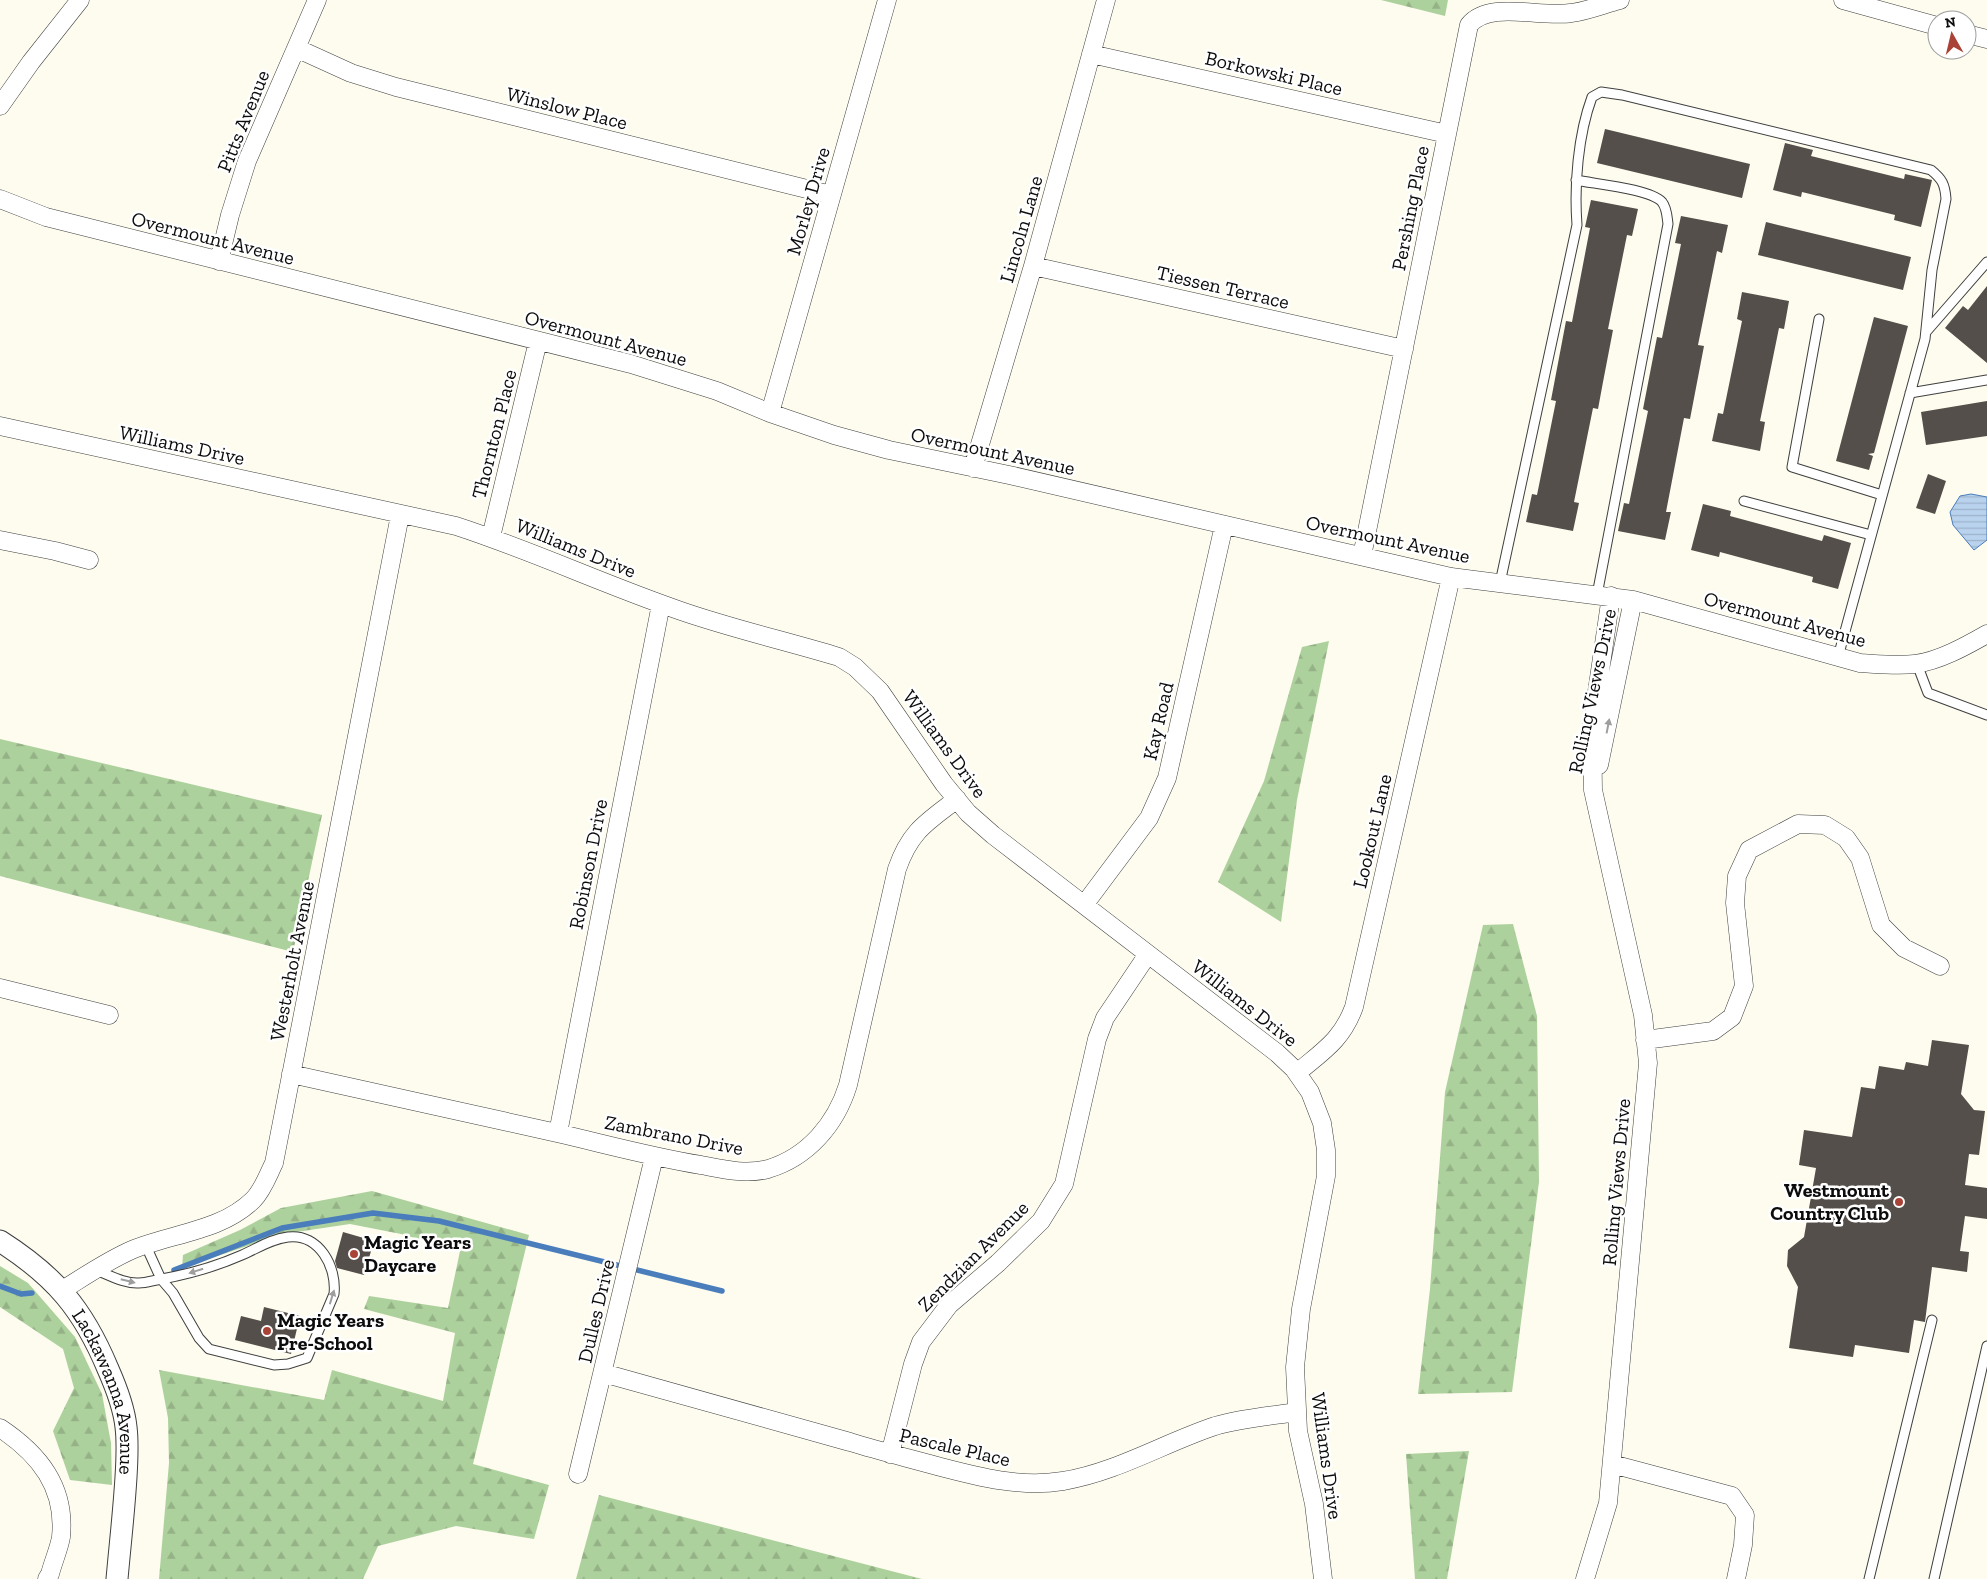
<svg xmlns="http://www.w3.org/2000/svg" width="1987" height="1579" font-family="'Zilla Slab',serif">
<style>
.forest{fill:url(#forest-firs)}
.water{fill:url(#water-rules);stroke:#4a7dbb}
.lines{fill:none;stroke-linecap:round;stroke-linejoin:round}
.stream{stroke:#4a7dbb;stroke-width:5.5}
.building{fill:#544f4a}
.service-casing{stroke:#3f3f3f;stroke-width:11}
.minor-casing{stroke:#3f3f3f;stroke-width:19}
.tertiary-casing{stroke:#3f3f3f;stroke-width:23}
.service{stroke:#fff;stroke-width:9}
.minor{stroke:#fff;stroke-width:18}
.tertiary{stroke:#fff;stroke-width:21}
.oneway{fill:#9e9e9e}
.poi-dot{fill:#aa4337;stroke:#fff;stroke-width:2}
.labels{text-anchor:middle;dominant-baseline:central;stroke-width:5;stroke-linejoin:round;paint-order:stroke}
.street-label{font-size:20px;fill:#0c0c0c;stroke:#fff}
.poi-label{font-size:20px;font-weight:bold;fill:#0c0c0c;stroke:#fff;text-anchor:start}
</style>
<defs>
<pattern id="forest-firs" width="22" height="20" patternUnits="userSpaceOnUse" patternTransform="scale(1.25)"><rect width="22" height="20" fill="#add19d"/><path d="M5 1l3.5 6h-7zM16 11l3.5 6h-7z" fill="#94b286"/></pattern>
<pattern id="water-rules" width="6" height="5" patternUnits="userSpaceOnUse" patternTransform="scale(1.25)"><rect width="6" height="5" fill="#b9d2ee"/><path d="M0 2.5h6" fill="none" stroke="#9eb3cb"/></pattern>
</defs>
<rect width="100%" height="100%" fill="#fdfcee"/>
<path class="forest" d="M1381,0H1448L1445,16Z
M1329,641L1297,800L1281,922L1218,882L1264,781L1302,647Z
M0,739L322,815L293,952L0,876Z
M1513,924L1537,1016L1539,1182L1512,1392L1418,1394L1430,1289L1445,1092L1483,925Z
M372,1191L529,1235L473,1464L549,1485L534,1539L456,1526L378,1546L363,1579H159L169,1463L168,1418L159,1370L324,1400L332,1370L443,1401L455,1333L364,1309L369,1296L448,1308L460,1251L401,1234L350,1224L283,1234L182,1268L183,1255L240,1230L281,1208Z
M0,1266L28,1283L75,1337L102,1394L111,1443L112,1485L70,1480L53,1431L74,1388L63,1349L0,1307Z
M1469,1451L1447,1579H1415L1406,1454Z
M599,1495L922,1579H576Z"/>
<path class="water" d="M1971,494L1987,497V540L1974,550L1953,525L1950,512L1960,496Z"/>
<g class="lines">
<path class="stream" d="M174,1270L282,1228L373,1213L439,1221L722,1291
M0,1286L21,1294L32,1293"/>
</g>
<path class="building" d="M1605,129L1750,164L1742,198L1597,163Z
M1785,143L1813,150L1811,156L1904,179L1905,174L1932,180L1921,227L1894,220L1895,215L1802,192L1801,197L1773,190Z
M1591,200L1638,209L1632,236L1627,235L1608,329L1613,330L1603,382L1598,409L1593,408L1574,502L1579,503L1573,531L1526,522L1532,494L1537,495L1556,401L1551,400L1566,321L1572,322L1590,228L1585,227Z
M1681,216L1728,225L1722,253L1717,251L1698,345L1704,346L1690,419L1684,418L1666,512H1671L1665,540L1618,531L1624,503L1629,504L1648,411L1643,409L1657,337L1662,338L1681,244L1675,243Z
M1766,222L1911,257L1903,290L1758,255Z
M1987,286V363L1945,328L1963,306L1968,310Z
M1742,292L1789,301L1784,329L1779,328L1760,421L1765,422L1760,451L1712,441L1718,413L1723,414L1742,321L1737,319Z
M1874,317L1908,326L1874,453L1868,454L1873,456L1869,470L1836,461Z
M1987,401V436L1926,445L1921,412Z
M1928,474L1946,481L1935,514L1916,508Z
M1703,504L1731,511L1730,516L1822,541L1824,535L1851,543L1838,589L1812,582L1813,577L1720,552L1719,557L1691,550Z
M1932,1040L1969,1045L1961,1094L1974,1110L1985,1111L1979,1155L1969,1154L1965,1185L1987,1188V1219L1965,1216L1960,1251L1969,1252L1967,1272L1932,1267L1925,1322L1914,1320L1909,1353L1855,1345L1853,1357L1789,1348L1798,1287L1787,1266L1788,1250L1804,1237L1816,1168L1799,1165L1804,1130L1852,1137L1861,1087L1875,1089L1879,1066L1904,1070L1906,1062L1928,1066Z
M343,1232L374,1241L364,1275L337,1268L335,1261Z
M264,1307L300,1316L291,1354L235,1340L241,1316L261,1321Z"/>
<g class="lines">
<defs>
<path id="service" d="M1576,180C1595,184 1650,189 1662,202C1667,208 1667,217 1668,224L1597,595
M1819,319L1792,467L1882,495
M1926,332L1987,262
M1910,393L1987,380
M1744,501L1871,535
M1500,583L1577,225C1574,185 1578,135 1592,97L1601,92L1622,95L1931,170C1942,179 1945,184 1946,199L1932,270L1925,339L1838,657
M1917,664L1928,693L1987,715
M96,1270C109,1275 125,1284 139,1283C147,1283 154,1280 162,1279C189,1274 217,1266 242,1255C258,1248 271,1239 288,1237C319,1233 337,1267 334,1294L307,1358L288,1364L274,1365L209,1349L199,1338L173,1293L161,1279L146,1246
M1869,1579L1932,1320
M1934,1579L1987,1346"/>
<path id="minor" d="M1843,0L1937,26
M1967,34L1987,39
M296,48L351,73L396,87L831,195
M1091,54L1447,134
M0,106L31,62L80,0
M0,199L46,217L631,364L717,391L770,413L834,435L889,450L1009,475L1451,577L1633,600L1860,663C1878,664 1897,666 1915,664C1939,661 1966,646 1987,634
M219,261L230,215L247,161L317,0
M1033,266L1404,349
M770,413L887,0
M0,426L456,526C533,551 605,585 681,611C733,629 786,641 839,657L855,667L880,691L944,784L968,813L993,835L1277,1053L1294,1069L1310,1092L1322,1123L1326,1150V1176L1301,1309L1295,1367L1298,1431L1314,1504L1323,1579
M973,468L1033,266L1106,0
M491,537L538,341
M0,540L55,551L89,560
M1362,556L1469,25C1489,0 1540,18 1571,13C1588,11 1604,4 1620,0
M1599,765L1633,600
M1084,905L1149,818L1167,778L1224,525
M0,988L109,1015
M1645,1040L1713,1031L1732,1017L1744,986L1735,903L1737,876L1749,850L1798,824L1825,825L1846,838L1860,858L1881,925L1904,948L1940,966
M1297,1073C1323,1051 1342,1040 1354,1007L1451,577
M291,1074C380,1094 468,1113 557,1133C605,1144 652,1157 701,1165C722,1169 746,1175 768,1169C808,1157 836,1124 848,1085L897,869C910,831 927,822 957,799
M558,1133L661,604
M61,1291C85,1276 108,1260 134,1249C174,1233 221,1231 253,1200C263,1190 268,1175 274,1163L400,515
M603,1373C685,1396 767,1419 850,1442C879,1451 908,1458 937,1466C979,1477 1020,1488 1063,1481C1117,1472 1164,1443 1215,1426C1242,1418 1270,1416 1297,1412
M0,1428C39,1454 66,1487 61,1537C59,1549 53,1562 50,1574L47,1579
M890,1454L913,1364L921,1342L949,1305L998,1263L1041,1221L1064,1184L1097,1039L1105,1018L1148,954
M1612,1464L1732,1496L1745,1515L1743,1545L1736,1579
M578,1474L654,1157
M1585,1579L1608,1503L1648,1063L1643,1015L1593,790L1592,726L1611,596"/>
<g id="tertiary">
<path id="s1" d="M0,1241C55,1276 83,1309 108,1369C116,1387 124,1408 126,1427C128,1443 127,1461 126,1477C124,1511 120,1545 117,1579"/>
</g>
</defs>
<use href="#service" class="service-casing"/>
<use href="#minor" class="minor-casing"/>
<use href="#tertiary" class="tertiary-casing"/>
<use href="#service" class="service"/>
<use href="#minor" class="minor"/>
<use href="#tertiary" class="tertiary"/>
</g>
<defs><path id="oneway-solid" d="M-6-.8H1V-3.2L6.5 0L1 3.2V.8H-6Z" transform="scale(1.25)"/></defs>
<g class="oneway">
<use href="#oneway-solid" transform="translate(1608 726) rotate(-79)"/>
<use href="#oneway-solid" transform="translate(196 1271) rotate(163)"/>
<use href="#oneway-solid" transform="translate(128 1281) rotate(14)"/>
<use href="#oneway-solid" transform="translate(332 1297) rotate(-73)"/>
</g>
<g class="poi-dot">
<circle cx="1899" cy="1202" r="5"/>
<circle cx="354" cy="1254" r="5"/>
<circle cx="267" cy="1331" r="5"/>
</g>
<g class="labels">
<g class="street-label">
<text transform="translate(1274 73) rotate(13)">Borkowski Place</text>
<text transform="translate(567 108) rotate(14)">Winslow Place</text>
<text transform="translate(243 121) rotate(-68)">Pitts Avenue</text>
<text transform="translate(808 201) rotate(-74)">Morley Drive</text>
<text transform="translate(1410 208) rotate(-79)">Pershing Place</text>
<text transform="translate(1021 229) rotate(-74)">Lincoln Lane</text>
<text transform="translate(213 238) rotate(14)">Overmount Avenue</text>
<text transform="translate(1223 287) rotate(13)">Tiessen Terrace</text>
<text transform="translate(606 338) rotate(15)">Overmount Avenue</text>
<text transform="translate(494 434) rotate(-76)">Thornton Place</text>
<text transform="translate(182 445) rotate(12)">Williams Drive</text>
<text transform="translate(993 451) rotate(12)">Overmount Avenue</text>
<text transform="translate(1388 539) rotate(12)">Overmount Avenue</text>
<text transform="translate(576 548) rotate(22)">Williams Drive</text>
<text transform="translate(1785 619) rotate(15)">Overmount Avenue</text>
<text transform="translate(1592 691) rotate(-78)">Rolling Views Drive</text>
<text transform="translate(1158 721) rotate(-77)">Kay Road</text>
<text transform="translate(945 744) rotate(54)">Williams Drive</text>
<text transform="translate(1372 831) rotate(-77)">Lookout Lane</text>
<text transform="translate(588 864) rotate(-79)">Robinson Drive</text>
<text transform="translate(292 961) rotate(-79)">Westerholt Avenue</text>
<text transform="translate(1245 1003) rotate(38)">Williams Drive</text>
<text transform="translate(674 1135) rotate(11)">Zambrano Drive</text>
<text transform="translate(1616 1182) rotate(-85)">Rolling Views Drive</text>
<text transform="translate(973 1256) rotate(-45)">Zendzian Avenue</text>
<text transform="translate(596 1311) rotate(-77)">Dulles Drive</text>
<text stroke="none"><textPath href="#s1" startOffset="192">Lackawanna Avenue</textPath></text>
<text transform="translate(955 1447) rotate(13)">Pascale Place</text>
<text transform="translate(1327 1456) rotate(82)">Williams Drive</text>
</g>
<g class="poi-label">
<text x="1889" y="1190" text-anchor="end">Westmount<tspan x="1889" dy="23">Country Club</tspan></text>
<text x="364" y="1242">Magic Years<tspan x="364" dy="23">Daycare</tspan></text>
<text x="277" y="1320">Magic Years<tspan x="277" dy="23">Pre-School</tspan></text>
</g>
</g>
<g transform="translate(1952 35) rotate(352)"><circle r="24" fill="#ffffff" stroke="#9e9e9e"/>
<path d="M0-4L9 19L0 12L-9 19Z" fill="#aa4337"/>
<text y="-8" font-size="14" font-weight="bold" text-anchor="middle" fill="#0c0c0c">N</text>
</g>
</svg>
